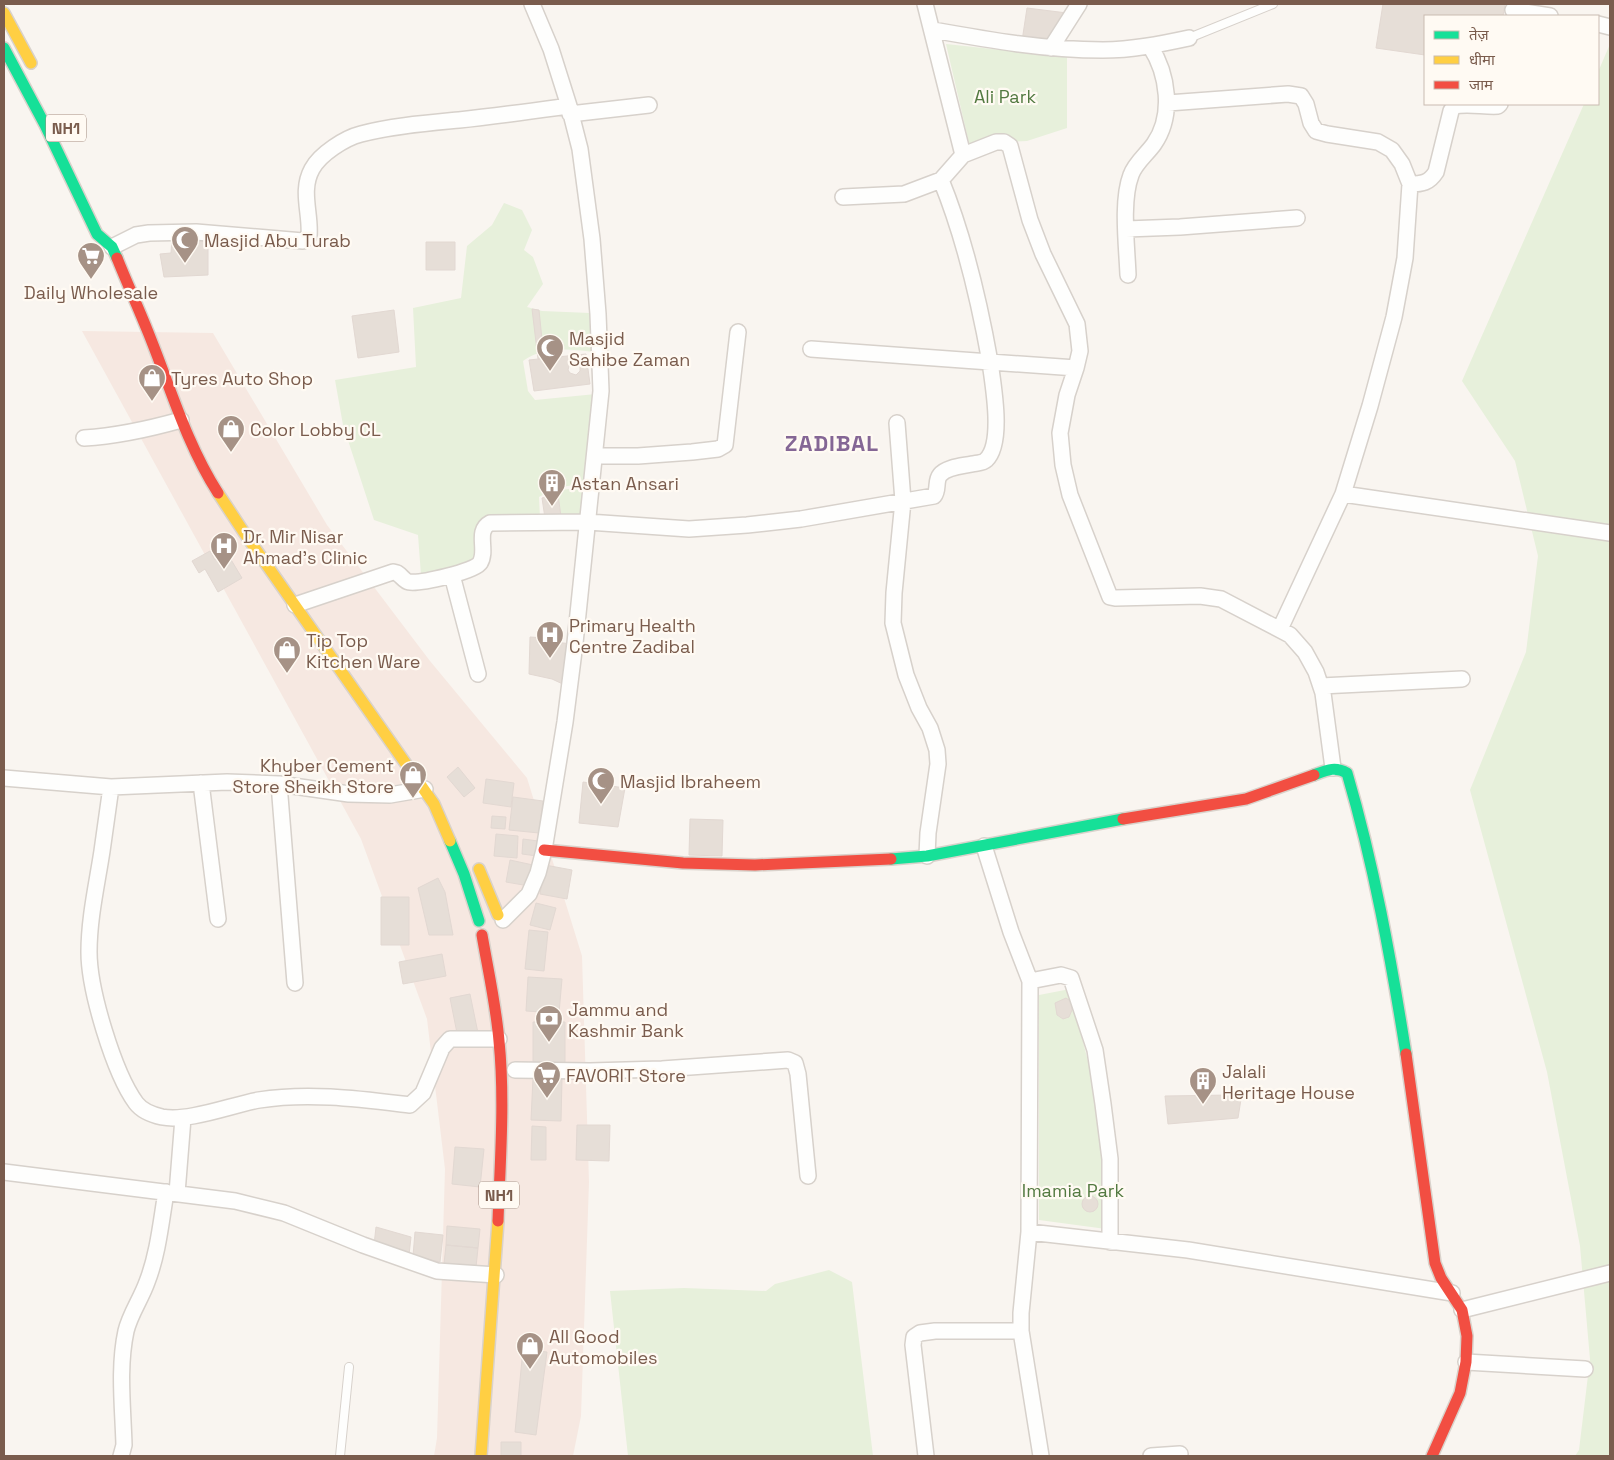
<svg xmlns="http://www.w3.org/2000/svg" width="1614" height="1460" font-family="'Space Grotesk','Noto Sans Devanagari',sans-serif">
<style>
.commercial{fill:#f6e8e1}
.green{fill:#e7f0db}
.building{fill:#e6ded7;stroke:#e2d8d2;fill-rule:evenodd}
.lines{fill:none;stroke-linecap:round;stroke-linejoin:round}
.lane-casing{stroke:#d7d1cb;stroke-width:10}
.street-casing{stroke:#d7d1cb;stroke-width:18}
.fast-casing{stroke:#d9d2cb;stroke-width:14}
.slow-casing{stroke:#d9d2cb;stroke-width:14}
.jam-casing{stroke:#d9d2cb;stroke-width:14}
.lane{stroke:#fefefd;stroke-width:8}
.street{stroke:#fefefd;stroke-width:15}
.fast{stroke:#16e098;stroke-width:11}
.slow{stroke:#ffcf43;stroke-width:11}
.jam{stroke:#f24e42;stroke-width:11}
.labels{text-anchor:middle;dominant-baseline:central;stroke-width:4.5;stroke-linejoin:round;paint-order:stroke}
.shield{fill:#fffaf3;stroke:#a28b7f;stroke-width:1}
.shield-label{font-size:16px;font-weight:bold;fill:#7a5c4d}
.park-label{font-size:18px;fill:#537a41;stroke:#fffaf3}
.poi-label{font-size:18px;fill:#7a5c4d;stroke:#fffaf3;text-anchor:start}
.district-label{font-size:22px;font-weight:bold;letter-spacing:1px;fill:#846695;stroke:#fffaf3}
</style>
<rect width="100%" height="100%" fill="#f9f5f0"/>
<path class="commercial" d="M82,331L213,333L327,525L430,661L527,778L582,956L589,1182L581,1416L573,1456H434L437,1438L445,1169L427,1019L361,839Z"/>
<path class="green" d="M946,44L1067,57V128L1027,141L969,143Z
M1610,44V1456H1575L1579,1450L1590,1359L1580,1246L1547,1072L1470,790L1526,652L1538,556L1515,461L1462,381L1584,104H1598V72Z
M504,203L522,210L532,230L524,250L533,257L543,284L527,307L542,311L590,313L593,352C570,349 543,346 523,361L528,391L535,400L596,394L587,483L555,488L539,497L540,518H493L474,563L421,575L418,535L374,520L343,425L335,380L416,367L413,308L461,298L467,246L492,225Z
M589,487L586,519L561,517L558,494L559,490Z
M1070,989L1098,1102L1108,1159L1106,1229L1039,1220V995Z
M829,1270L852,1282L873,1456H628L610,1291L684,1288L766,1291L775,1284Z"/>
<path class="building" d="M1383,4H1505L1503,16H1425V55L1376,48Z
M1027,8L1067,13L1050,44L1022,41Z
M172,238L208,241V275L164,277L160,254L171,253Z
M426,242H455V270H426Z
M532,309L539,310L544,359H538Z
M394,310L399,352L358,358L352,316Z
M586,354L590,384L534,391L529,360ZM572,363H576L580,367V371L576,375L570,373L568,370L569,366Z
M558,494L561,517L545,518L542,498Z
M210,551L215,560L227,553L242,578L218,592L205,569L199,573L192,561Z
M530,637L545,638L544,644L553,642L573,644L567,686L552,679L529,674Z
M458,767L475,788L464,797L447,777Z
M486,779L514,783L511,807L483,803Z
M583,782L625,788L618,827L579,823Z
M513,797L543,801L539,833L509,830Z
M492,816L506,817L505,829L491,828Z
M690,819L723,820L722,856L689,855Z
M496,834L518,836L517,858L494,856Z
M523,839L538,841L537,856L522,854Z
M510,860L533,865L529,886L506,882Z
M545,865L572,870L567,899L540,894Z
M438,878L445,892L453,935H429L418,888Z
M381,897H409V945H381Z
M536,903L556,908L550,930L530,925Z
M529,930L548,932L544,971L525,969Z
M442,954L446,976L403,984L399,962Z
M528,977L562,979L559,1013L526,1011Z
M470,994L478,1033H457L450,998Z
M1066,998L1072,1002V1010L1069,1017L1063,1019L1057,1015L1055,1003Z
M533,1022H565V1064H533Z
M533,1078H562L561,1121L531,1120Z
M1232,1093H1242L1238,1118L1168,1124L1165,1096L1231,1095Z
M577,1125H610L609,1161L576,1160Z
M532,1126L546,1127V1160H531Z
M455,1147L484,1149L480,1187L452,1184Z
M1082 1204a8 8 0 1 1 16 0a8 8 0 1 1-16 0Z
M447,1226L480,1229L478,1248L446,1245Z
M376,1227L411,1237L409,1255L374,1245Z
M415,1232L443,1235L440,1262L413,1256Z
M446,1245L478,1248L476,1267L444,1264Z
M523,1349L547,1352L536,1435L515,1432Z
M501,1442H521V1456H501Z"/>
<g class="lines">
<defs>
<path id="lane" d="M1189,38L1273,4
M340,1456L349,1367"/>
<path id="street" d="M925,4L963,155
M1513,10L1550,16
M1598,24L1610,27
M933,30C989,40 1045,50 1103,50C1132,50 1161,44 1189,38
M1051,48L1079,4
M1168,103L1288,94L1301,96L1306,104L1311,123L1316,131L1327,134L1378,142L1392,150L1402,164L1410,184L1405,258L1394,317L1370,406L1343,494L1280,629
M570,114L649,105
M1410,184C1422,184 1429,183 1436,172L1451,111L1454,106C1469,103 1484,107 1498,106L1500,104
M1126,229L1180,227L1297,218
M112,247L136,235L149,233L196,232L303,241L309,236C311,213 300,191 312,169C320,154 345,138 361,134C391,126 428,123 459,120C496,116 532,111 569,106
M1128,275C1127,247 1121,201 1131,175C1135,163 1147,154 1154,144C1174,115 1168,74 1150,46
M811,349L990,362C979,300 965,239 941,180
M1076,368L1067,395L1060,433L1063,465L1070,495L1110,597L1115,598L1200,596L1221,599L1290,635L1305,652L1316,672L1323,693L1333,768
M897,423L903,501L894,593L893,623L906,675L919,708L930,728L937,750L938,764L928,833L927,856
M84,438C118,436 149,429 181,420
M595,456H638L692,452L718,449L725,445L738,332
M1343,494L1610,533
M452,575L478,674
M295,605L393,572L397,573C402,576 404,581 409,582C420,584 476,571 480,563C488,550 475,531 490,523L588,522L689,529L747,525L801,519L934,496C939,490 935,481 940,475C946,467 963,466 972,464C977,463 983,463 986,460C1004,443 993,385 990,362L1076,368L1080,351L1077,324L1043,254L1030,220L1010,146L1004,142H996L963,155L941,180L904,194L843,197
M1321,686L1462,679
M4,778L111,787L227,782L279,784L349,794L390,795L425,789
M201,783L218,919
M279,784L295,983
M111,787C108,808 105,829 102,851C97,884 89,918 89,952C89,990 114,1073 136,1103C142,1111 153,1115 162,1117C189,1122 231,1105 259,1100C309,1092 360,1099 410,1105L423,1093L442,1048L450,1039H499
M984,846L1011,932L1030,981L1029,1232L1021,1313V1331L1041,1456
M503,920L529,894L538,873L544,850L565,722L575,643L601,391L598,314L592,239L580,149L569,106L551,49L532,4
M1030,981L1061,975L1071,978L1095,1050L1103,1104L1110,1159V1242
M515,1070L590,1071L662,1069L788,1060L795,1063L798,1074L808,1176
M4,1172L235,1201L284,1213L363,1245L437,1271L496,1275
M177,1193L183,1118
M1029,1232L1188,1250L1452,1293
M1462,1310L1610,1273
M1466,1362L1585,1369
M121,1456L124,1445C123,1408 118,1368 126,1331C130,1314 141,1299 147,1282C158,1254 161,1222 166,1192
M926,1456L913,1345L914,1337L920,1333L935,1331H1021
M1151,1456L1180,1454"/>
<path id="fast" d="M4,48L45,125L97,234L112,247L117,258
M1314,775C1327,770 1335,766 1347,773C1374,865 1391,959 1406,1054
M450,841L464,874L479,921
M891,859L927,856L1123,819"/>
<path id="slow" d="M4,13L31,63
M218,493L243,531L434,804L450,841
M479,869L498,915
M481,1456L498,1221"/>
<path id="jam" d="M117,258C127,283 138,307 148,332C170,386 186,443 218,493
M1123,819L1246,799L1314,775
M544,850L683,863L755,865L891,859
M482,935C488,970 496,1005 499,1041C505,1100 500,1162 498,1221
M1406,1054L1435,1263L1441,1278L1462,1310L1467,1336L1466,1362L1460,1393L1432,1456"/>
</defs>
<use href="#lane" class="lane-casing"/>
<use href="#street" class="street-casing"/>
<use href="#fast" class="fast-casing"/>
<use href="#slow" class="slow-casing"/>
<use href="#jam" class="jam-casing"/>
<use href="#lane" class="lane"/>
<use href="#street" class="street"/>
<use href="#fast" class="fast"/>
<use href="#slow" class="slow"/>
<use href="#jam" class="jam"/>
</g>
<defs>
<symbol id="mosque-pin" viewBox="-11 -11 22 30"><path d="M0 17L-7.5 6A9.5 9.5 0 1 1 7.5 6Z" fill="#a69286" stroke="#fffaf3"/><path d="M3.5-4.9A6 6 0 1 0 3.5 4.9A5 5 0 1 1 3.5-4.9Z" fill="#fff"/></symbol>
<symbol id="supermarket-pin" viewBox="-11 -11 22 30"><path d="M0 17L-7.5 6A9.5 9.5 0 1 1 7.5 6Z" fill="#a69286" stroke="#fffaf3"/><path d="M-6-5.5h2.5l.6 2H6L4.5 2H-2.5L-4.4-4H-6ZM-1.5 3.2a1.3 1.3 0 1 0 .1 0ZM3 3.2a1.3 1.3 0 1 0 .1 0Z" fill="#fff"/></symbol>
<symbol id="shop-pin" viewBox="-11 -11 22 30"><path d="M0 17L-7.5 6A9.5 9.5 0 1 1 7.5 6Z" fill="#a69286" stroke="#fffaf3"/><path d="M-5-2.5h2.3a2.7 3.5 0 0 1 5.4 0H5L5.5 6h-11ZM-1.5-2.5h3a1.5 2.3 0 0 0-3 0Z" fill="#fff"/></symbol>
<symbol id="building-pin" viewBox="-11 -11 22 30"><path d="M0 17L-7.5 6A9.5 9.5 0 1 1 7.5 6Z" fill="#a69286" stroke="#fffaf3"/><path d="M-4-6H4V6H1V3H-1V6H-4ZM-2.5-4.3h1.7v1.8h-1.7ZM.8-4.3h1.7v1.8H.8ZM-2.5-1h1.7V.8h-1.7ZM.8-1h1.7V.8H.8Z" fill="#fff"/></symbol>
<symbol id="hospital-pin" viewBox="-11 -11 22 30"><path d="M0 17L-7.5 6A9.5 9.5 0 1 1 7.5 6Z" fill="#a69286" stroke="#fffaf3"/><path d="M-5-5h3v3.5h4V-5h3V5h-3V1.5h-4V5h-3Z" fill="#fff"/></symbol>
<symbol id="bank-pin" viewBox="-11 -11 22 30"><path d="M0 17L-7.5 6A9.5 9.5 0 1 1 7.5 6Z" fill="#a69286" stroke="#fffaf3"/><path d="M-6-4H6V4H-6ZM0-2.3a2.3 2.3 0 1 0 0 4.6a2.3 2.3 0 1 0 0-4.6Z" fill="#fff"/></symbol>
</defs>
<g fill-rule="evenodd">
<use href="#mosque-pin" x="169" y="224" width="32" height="43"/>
<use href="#supermarket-pin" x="75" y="240" width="32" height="43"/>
<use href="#mosque-pin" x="534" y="332" width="32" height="43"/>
<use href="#shop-pin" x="136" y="362" width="32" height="43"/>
<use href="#shop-pin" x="215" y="413" width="32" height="43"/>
<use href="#building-pin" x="536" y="467" width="32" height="43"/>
<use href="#hospital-pin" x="208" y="530" width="32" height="43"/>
<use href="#hospital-pin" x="534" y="619" width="32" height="43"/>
<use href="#shop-pin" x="271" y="634" width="32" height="43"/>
<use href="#shop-pin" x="397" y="759" width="32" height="43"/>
<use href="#mosque-pin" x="585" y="765" width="32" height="43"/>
<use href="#bank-pin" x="533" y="1003" width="32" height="43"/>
<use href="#supermarket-pin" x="531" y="1059" width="32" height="43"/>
<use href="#building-pin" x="1187" y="1065" width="32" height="43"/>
<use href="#shop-pin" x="514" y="1330" width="32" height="43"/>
</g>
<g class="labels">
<g class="shield">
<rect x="46" y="114.5" width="40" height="27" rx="4"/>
<rect x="479" y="1181.5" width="40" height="27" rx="4"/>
</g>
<g class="shield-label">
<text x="66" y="128">NH1</text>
<text x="499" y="1195">NH1</text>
</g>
<g class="park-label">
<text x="1005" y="96">Ali Park</text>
<text x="1073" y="1190">Imamia Park</text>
</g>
<g class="poi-label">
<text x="204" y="240">Masjid Abu Turab</text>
<text x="91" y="292" text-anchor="middle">Daily Wholesale</text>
<text x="569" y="338">Masjid<tspan x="569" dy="21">Sahibe Zaman</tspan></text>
<text x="171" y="378">Tyres Auto Shop</text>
<text x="250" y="429">Color Lobby CL</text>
<text x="571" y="483">Astan Ansari</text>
<text x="243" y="536">Dr. Mir Nisar<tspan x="243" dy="21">Ahmad's Clinic</tspan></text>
<text x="569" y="625">Primary Health<tspan x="569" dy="21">Centre Zadibal</tspan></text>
<text x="306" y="640">Tip Top<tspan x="306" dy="21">Kitchen Ware</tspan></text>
<text x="394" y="765" text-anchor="end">Khyber Cement<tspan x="394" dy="21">Store Sheikh Store</tspan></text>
<text x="620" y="781">Masjid Ibraheem</text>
<text x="568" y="1009">Jammu and<tspan x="568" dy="21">Kashmir Bank</tspan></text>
<text x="1222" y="1071">Jalali<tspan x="1222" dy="21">Heritage House</tspan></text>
<text x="566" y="1075">FAVORIT Store</text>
<text x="549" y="1336">All Good<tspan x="549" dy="21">Automobiles</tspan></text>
</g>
<g class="district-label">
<text x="832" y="443">ZADIBAL</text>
</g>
</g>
<rect width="1614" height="1460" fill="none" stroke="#7a5c4d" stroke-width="10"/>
<rect x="1424" y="15" width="175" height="90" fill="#fffaf3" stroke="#cabbb1"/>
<rect x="1434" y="31" width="25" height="8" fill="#16e098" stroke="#cabbb1"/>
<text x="1469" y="40" font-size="15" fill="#7a5c4d">तेज़</text>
<rect x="1434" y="56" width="25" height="8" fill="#ffcf43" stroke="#cabbb1"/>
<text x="1469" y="65" font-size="15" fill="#7a5c4d">धीमा</text>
<rect x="1434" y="81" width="25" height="8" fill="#f24e42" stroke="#cabbb1"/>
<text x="1469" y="90" font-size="15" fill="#7a5c4d">जाम</text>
</svg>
